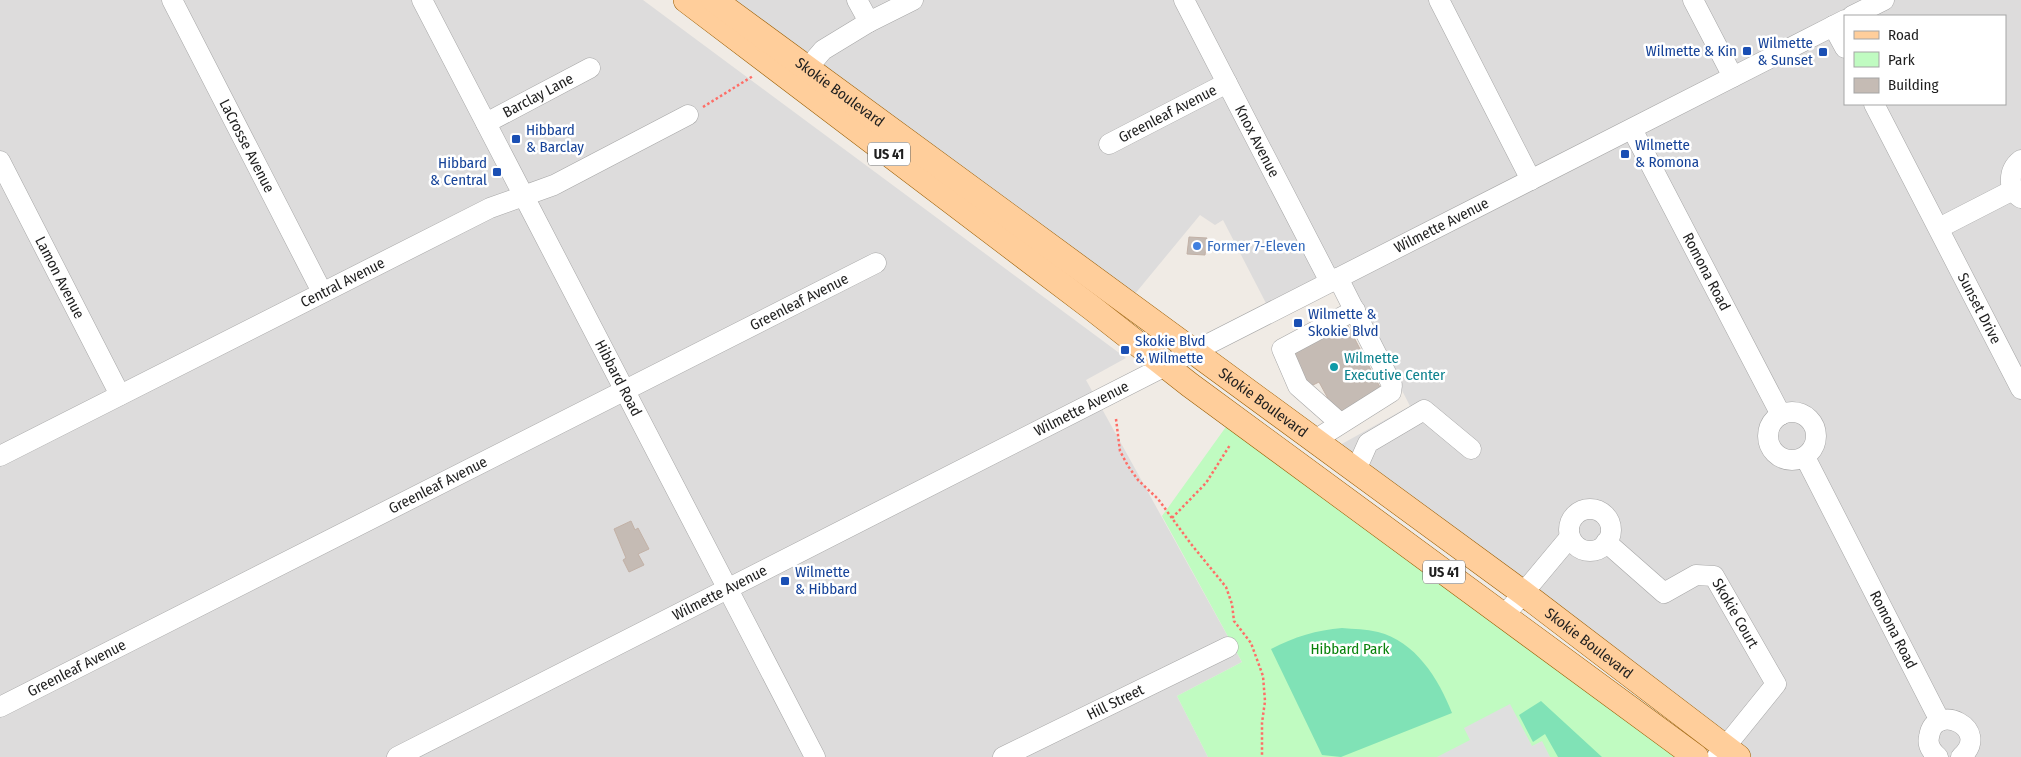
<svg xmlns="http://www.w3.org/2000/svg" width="2021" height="757" font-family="'Fira Sans Condensed',sans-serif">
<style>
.residential{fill:#dddcdc;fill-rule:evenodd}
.park{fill:#c0fbc1}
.pitch{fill:#80e2b6}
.parking{fill:#dfdfdf}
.building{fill:#c5bbb4;stroke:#c2b1a6}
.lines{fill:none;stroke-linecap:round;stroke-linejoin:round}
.minor-casing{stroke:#a6a6a6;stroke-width:21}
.major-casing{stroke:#9a5d00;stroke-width:26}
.path{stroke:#fe6e67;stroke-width:2.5;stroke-dasharray:2.5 2.5;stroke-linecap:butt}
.minor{stroke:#fff;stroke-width:20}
.major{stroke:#ffce9b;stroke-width:25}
.transit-dot{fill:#1a4fb4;stroke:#fff;stroke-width:2}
.shop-dot{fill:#3f7fe0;stroke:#fff;stroke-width:2}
.culture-dot{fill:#0f9aa8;stroke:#fff;stroke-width:2}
.labels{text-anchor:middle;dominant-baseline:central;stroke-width:5;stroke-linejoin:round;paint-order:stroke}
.shield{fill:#fff;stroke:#626262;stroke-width:1}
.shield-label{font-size:14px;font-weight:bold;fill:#1f1f1f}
.transit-label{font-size:15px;fill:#164399;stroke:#fff;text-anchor:start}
.street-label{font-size:15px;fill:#1f1f1f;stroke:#fff}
.shop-label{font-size:15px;fill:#366cbe;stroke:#fff;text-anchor:start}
.culture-label{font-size:15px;fill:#0d838f;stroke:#fff;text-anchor:start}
.park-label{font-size:15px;fill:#08820b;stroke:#fff}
</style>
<rect width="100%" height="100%" fill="#f0ebe5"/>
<path class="residential" d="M0,0H643L1126,358L1086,380L1242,662L1177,696L1208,757H0Z
M724,0H2021V757H1746L1340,445L1410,406L1341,272L1269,309L1223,220L1215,225L1200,215L1134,295ZM1845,16H2005V104H1845Z"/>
<path class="park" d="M1228,424L1680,757H1208L1177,696L1242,662L1162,516Z"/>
<path class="pitch" d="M1342,628C1354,629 1366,629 1378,632C1415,641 1439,679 1452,713L1341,757L1322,755L1271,649C1294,637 1317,630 1342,628Z
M1541,701L1602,757H1558L1545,734L1533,742L1519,715Z"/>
<path class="parking" d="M1510,704L1532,746L1542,741L1550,757H1437L1470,740L1464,728Z"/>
<path class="building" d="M1189,237L1207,238L1205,255L1187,254Z
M1347,324L1382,391L1337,415L1319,382L1309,387L1292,353Z
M631,521L635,530L638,528L649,549L638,554L644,565L629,572L623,560L626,558L614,529Z"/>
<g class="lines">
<defs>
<g id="minor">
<path id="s1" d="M172,0L322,292"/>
<path id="s2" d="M422,0L815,757"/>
<path d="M857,0L869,22"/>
<path id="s3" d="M1184,0L1330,282"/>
<path d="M1439,0L1531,180"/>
<path d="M1693,0L1733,77"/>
<path d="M1852,16L1884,0"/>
<path d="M1833,26L1845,48"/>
<path d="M799,78L823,50L869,22L913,0"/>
<path id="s4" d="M1874,104L2021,389"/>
<path id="s5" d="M486,123L590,68"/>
<path id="s6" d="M1632,129L1781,415"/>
<path id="s7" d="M1109,144L1227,83"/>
<path d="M2021,160C2008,170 2007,189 2021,198"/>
<path id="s8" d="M0,161L120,395"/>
<path d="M1939,228L2013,190"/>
<circle cx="1792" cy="436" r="24"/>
<path d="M1340,423L1298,386L1282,349L1355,310"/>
<path d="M1315,440L1391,392L1392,385L1338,278"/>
<path id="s9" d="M0,456L490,208L554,185L688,115"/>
<path id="s10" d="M1805,457L1940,721"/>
<path d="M1356,470L1368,443L1424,410L1471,449"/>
<circle cx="1590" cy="530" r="21"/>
<path id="s11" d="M1606,542L1664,593L1696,575L1714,576L1776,684L1717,757"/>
<path d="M1504,616L1570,537"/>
<path id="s12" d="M0,707L876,263"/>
<path id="s13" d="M397,757L1845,20"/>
<path id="s14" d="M1003,757L1228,647"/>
<path d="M1938,757C1932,752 1927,745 1929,737C1934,700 1993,729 1961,757"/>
</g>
<g id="major">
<path d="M686,0L1092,308L1190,385L1696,757"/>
<path id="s15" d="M714,0L1523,593L1738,757"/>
</g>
</defs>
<use href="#minor" class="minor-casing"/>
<use href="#major" class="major-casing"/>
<path class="path" d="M703,107L753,76
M1116,419L1120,451L1128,466L1138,480L1158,499L1191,544L1226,587L1232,604L1234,621L1251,643L1263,676L1265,701L1262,723V757
M1172,518L1206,483L1230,445"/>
<use href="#minor" class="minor"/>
<use href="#major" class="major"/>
</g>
<g class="transit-dot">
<rect x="1742" y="46" width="10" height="10" rx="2.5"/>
<rect x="1818" y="47" width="10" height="10" rx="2.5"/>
<rect x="511" y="134" width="10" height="10" rx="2.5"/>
<rect x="1620" y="149" width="10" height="10" rx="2.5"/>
<rect x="492" y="167" width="10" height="10" rx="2.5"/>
<rect x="1293" y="318" width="10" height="10" rx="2.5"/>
<rect x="1120" y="345" width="10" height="10" rx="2.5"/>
<rect x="780" y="576" width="10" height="10" rx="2.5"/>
</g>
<circle class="shop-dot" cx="1197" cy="246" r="5"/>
<circle class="culture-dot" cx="1334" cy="367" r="5"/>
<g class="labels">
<g class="shield">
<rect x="868" y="142.5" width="42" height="23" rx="4"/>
<rect x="1423" y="560.5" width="42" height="23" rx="4"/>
</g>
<g class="shield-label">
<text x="889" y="154">US 41</text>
<text x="1444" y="572">US 41</text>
</g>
<g class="transit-label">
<text x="1813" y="43" text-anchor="end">Wilmette<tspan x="1813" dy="17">&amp; Sunset</tspan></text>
<text x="1737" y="51" text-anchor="end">Wilmette &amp; Kin</text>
<text x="526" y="130">Hibbard<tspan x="526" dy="17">&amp; Barclay</tspan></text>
<text x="1635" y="145">Wilmette<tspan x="1635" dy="17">&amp; Romona</tspan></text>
<text x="487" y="163" text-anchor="end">Hibbard<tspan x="487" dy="17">&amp; Central</tspan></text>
<text x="1308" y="314">Wilmette &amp;<tspan x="1308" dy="17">Skokie Blvd</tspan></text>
<text x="1135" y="341">Skokie Blvd<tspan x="1135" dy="17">&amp; Wilmette</tspan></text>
<text x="795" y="572">Wilmette<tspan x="795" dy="17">&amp; Hibbard</tspan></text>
</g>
<g class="street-label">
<text stroke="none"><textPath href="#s15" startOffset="156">Skokie Boulevard</textPath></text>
<text stroke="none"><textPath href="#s5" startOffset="59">Barclay Lane</textPath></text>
<text stroke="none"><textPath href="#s7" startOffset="66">Greenleaf Avenue</textPath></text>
<text stroke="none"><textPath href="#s3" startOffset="159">Knox Avenue</textPath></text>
<text stroke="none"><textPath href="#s1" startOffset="164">LaCrosse Avenue</textPath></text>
<text stroke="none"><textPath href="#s13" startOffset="1172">Wilmette Avenue</textPath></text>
<text stroke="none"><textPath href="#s6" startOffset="161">Romona Road</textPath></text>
<text stroke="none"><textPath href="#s8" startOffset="131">Lamon Avenue</textPath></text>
<text stroke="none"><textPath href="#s9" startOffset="384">Central Avenue</textPath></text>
<text stroke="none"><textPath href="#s12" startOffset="896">Greenleaf Avenue</textPath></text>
<text stroke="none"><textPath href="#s4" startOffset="230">Sunset Drive</textPath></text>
<text stroke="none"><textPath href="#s2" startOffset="426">Hibbard Road</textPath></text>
<text stroke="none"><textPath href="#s15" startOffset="681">Skokie Boulevard</textPath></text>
<text stroke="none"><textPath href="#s13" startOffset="768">Wilmette Avenue</textPath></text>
<text stroke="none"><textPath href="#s12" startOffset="491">Greenleaf Avenue</textPath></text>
<text stroke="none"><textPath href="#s13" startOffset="362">Wilmette Avenue</textPath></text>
<text stroke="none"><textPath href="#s11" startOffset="175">Skokie Court</textPath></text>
<text stroke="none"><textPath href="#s10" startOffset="194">Romona Road</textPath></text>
<text stroke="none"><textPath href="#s15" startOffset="1086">Skokie Boulevard</textPath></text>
<text stroke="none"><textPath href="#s12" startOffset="86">Greenleaf Avenue</textPath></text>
<text stroke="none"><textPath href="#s14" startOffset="125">Hill Street</textPath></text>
</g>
<g class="shop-label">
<text x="1207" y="246">Former 7-Eleven</text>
</g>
<g class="culture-label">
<text x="1344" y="358">Wilmette<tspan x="1344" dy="17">Executive Center</tspan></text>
</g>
<g class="park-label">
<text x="1350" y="649">Hibbard Park</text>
</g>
</g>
<rect x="1844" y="15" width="162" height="90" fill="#ffffff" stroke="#a5a5a5"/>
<rect x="1854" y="31" width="25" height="8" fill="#ffce9b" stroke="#a5a5a5"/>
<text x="1888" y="40" font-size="15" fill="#1f1f1f">Road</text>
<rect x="1854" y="52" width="25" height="15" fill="#c0fbc1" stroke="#a5a5a5"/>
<text x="1888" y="65" font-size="15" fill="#1f1f1f">Park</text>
<rect x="1854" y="78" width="25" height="15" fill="#c5bbb4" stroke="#a5a5a5"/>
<text x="1888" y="90" font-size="15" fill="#1f1f1f">Building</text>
</svg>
